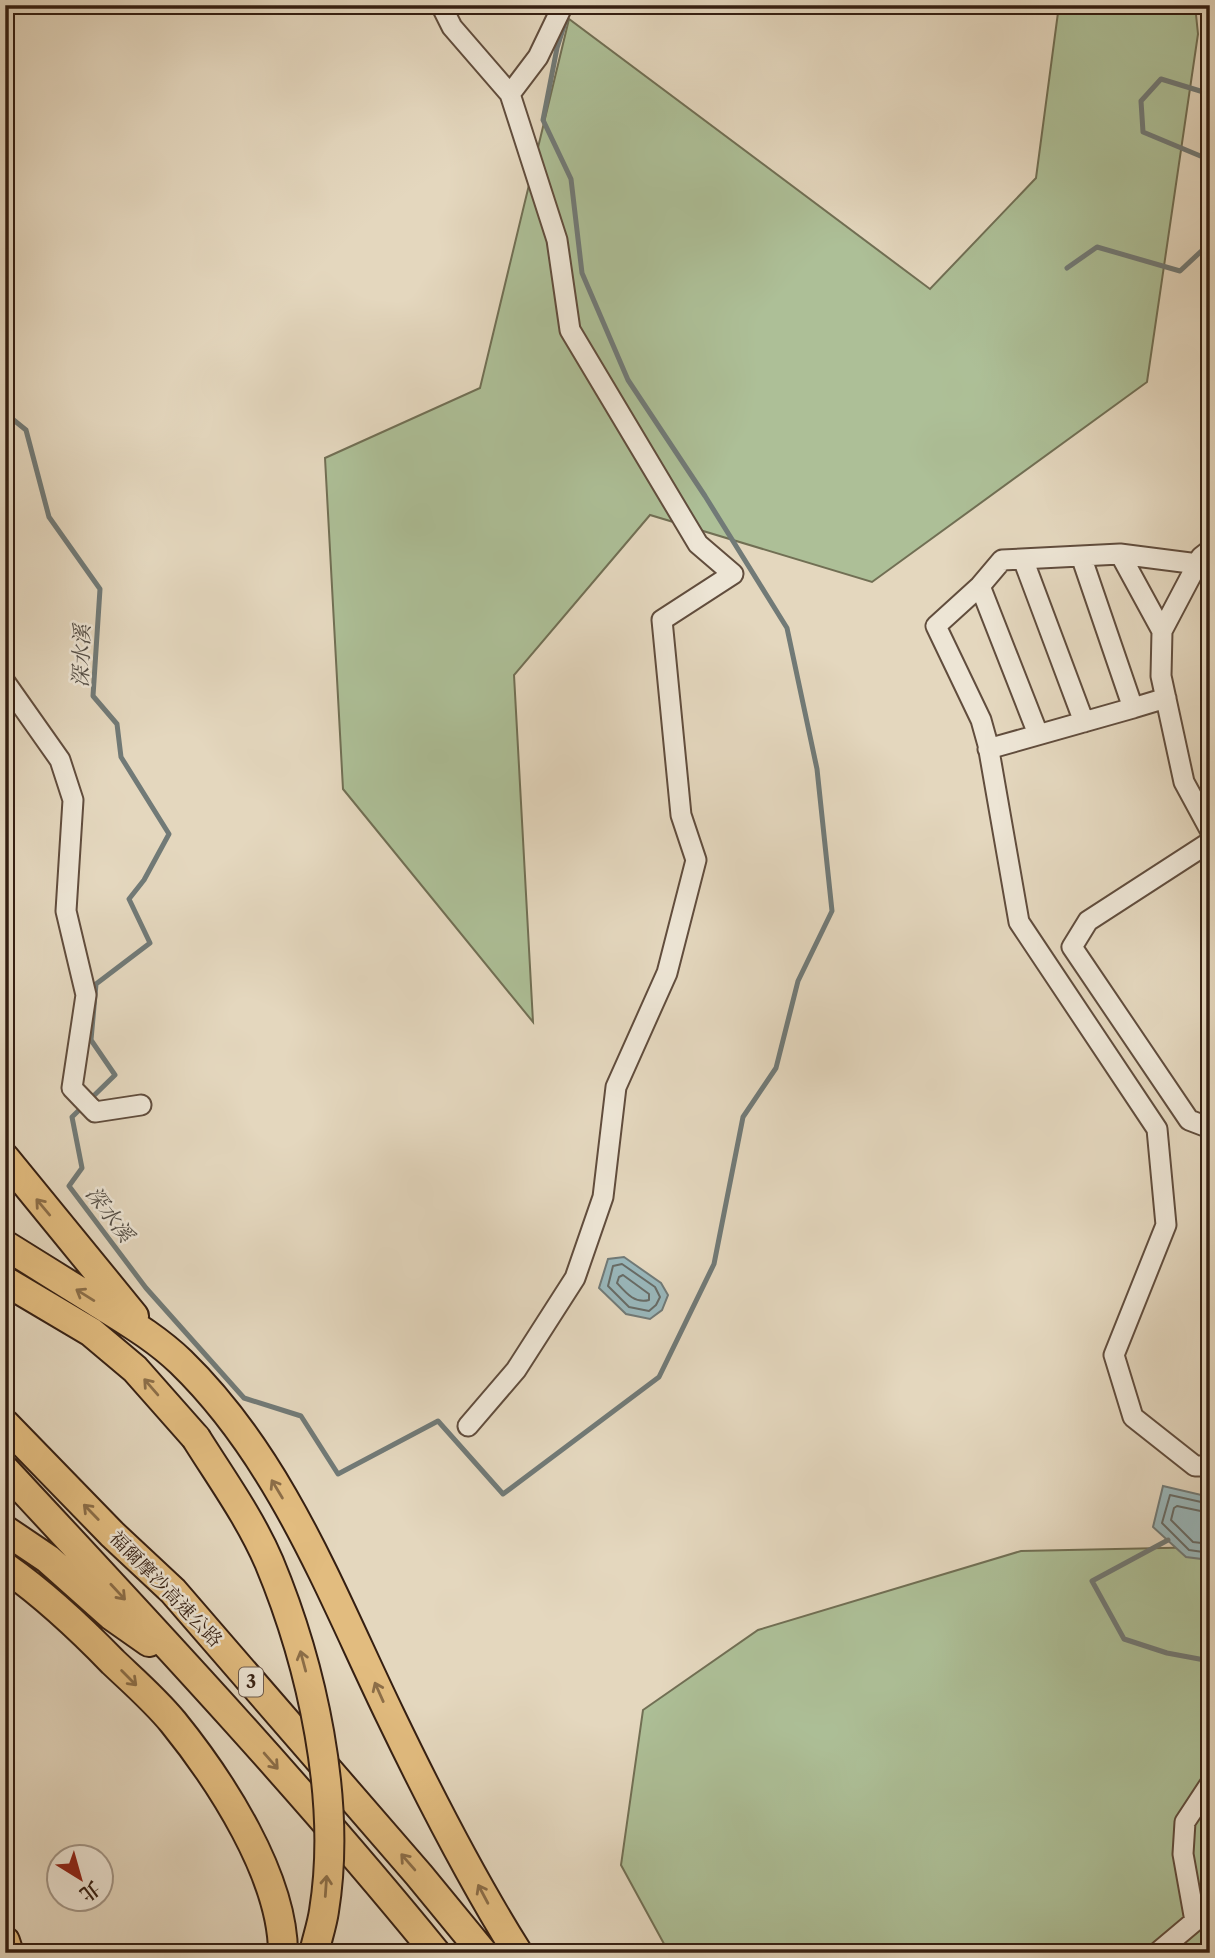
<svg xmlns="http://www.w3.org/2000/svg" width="1215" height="1958" font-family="'Libre Caslon Text','Noto Serif TC',serif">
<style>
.green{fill:#adbf97;stroke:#716f54;stroke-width:2}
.water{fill:#99b7bb;stroke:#717a77;stroke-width:2}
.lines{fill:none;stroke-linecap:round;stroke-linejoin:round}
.shore{stroke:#676b66;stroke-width:2}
.stream{stroke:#717a77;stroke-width:5}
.minor-casing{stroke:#614d3d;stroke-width:23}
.highway-casing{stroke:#351f12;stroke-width:32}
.minor{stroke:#ede5d5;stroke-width:19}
.highway{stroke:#e2bc7f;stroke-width:28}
.highway-bridge-casing{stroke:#351f12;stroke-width:32;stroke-linecap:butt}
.highway-bridge{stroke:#e2bc7f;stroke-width:28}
.oneway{stroke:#8c6e48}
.labels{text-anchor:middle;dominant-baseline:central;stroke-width:5;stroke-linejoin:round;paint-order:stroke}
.shield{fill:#ede5d5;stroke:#6c5a4c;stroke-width:2}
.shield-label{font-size:18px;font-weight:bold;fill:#351f12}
.street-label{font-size:19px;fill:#351f12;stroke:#ede5d5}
.water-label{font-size:21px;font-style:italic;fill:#534d45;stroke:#ede5d5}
</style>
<rect width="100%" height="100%" fill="#e4d7be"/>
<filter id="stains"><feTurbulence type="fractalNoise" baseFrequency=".00286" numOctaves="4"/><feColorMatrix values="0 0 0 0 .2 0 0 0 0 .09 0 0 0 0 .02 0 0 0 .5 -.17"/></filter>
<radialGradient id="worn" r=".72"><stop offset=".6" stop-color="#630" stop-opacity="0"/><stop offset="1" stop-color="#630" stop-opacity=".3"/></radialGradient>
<path class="green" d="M1059,5H1195L1198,34L1147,382L872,582L650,515L514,675L533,1022L343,789L325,458L480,388L569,19L930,289L1036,178Z
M1210,1547V1953H669L621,1865L643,1710L758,1630L1021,1551Z"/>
<path class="water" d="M624,1257L661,1283L668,1295L662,1310L650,1319L626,1314L599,1288L608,1259Z
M1163,1486L1210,1497V1560L1186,1557L1153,1527Z"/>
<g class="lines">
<path class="shore" d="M622,1264L655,1287L660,1297L656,1305L649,1311L629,1307L608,1286L613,1266Z
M623,1275L649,1294V1300C635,1304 626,1293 617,1283L619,1277Z
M1210,1504L1170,1495L1162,1523L1189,1550L1210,1553
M1210,1513L1177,1506L1174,1508L1171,1520L1193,1542L1210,1544"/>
<path class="stream" d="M1210,94L1161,79L1141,101L1143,132L1210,160
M1067,268L1097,247L1180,271L1210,243
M5,413L26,430L49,517L100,589L93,696L117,724L121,757L169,834L144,880L129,899L150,943L96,984L91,1040L115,1075L72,1117L82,1168L69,1186L146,1288L244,1398L301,1416L338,1474L438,1421L503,1494L659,1377L714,1264L743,1117L776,1068L798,981L832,911L817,769L787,628L705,496L628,380L582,273L571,179L543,120L557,48L569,10L582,5
M1168,1540L1092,1581L1124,1639L1167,1653L1210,1661"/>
<defs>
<path id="minor" d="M441,5L452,27L510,94L557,240L570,330L698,544L733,574L662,620L681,815L696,860L667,973L616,1087L603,1197L575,1278L516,1370L468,1426
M510,94L538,57L563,5
M1210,550L1201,557L1162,631L1161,676L1184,782L1210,830
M1120,554L1162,631
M1023,559L1084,722
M1198,564L1120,554L1002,560L980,586L936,626L981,720L988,745L1019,922L1157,1129L1166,1225L1114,1355L1133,1417L1195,1466H1210
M980,586L1038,734
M5,682L60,760L73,800L66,911L86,995L72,1088L95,1112L141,1105
M1133,708L1166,698
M988,749L1133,708L1081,556
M1210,842L1088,921L1072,947L1189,1120L1210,1128
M1157,1953L1195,1921L1183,1854L1185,1822L1210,1784"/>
<path id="highway" d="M5,1158L134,1316
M5,1245C35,1264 65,1282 95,1301C125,1320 155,1337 181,1362C281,1459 331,1593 390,1715C429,1796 470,1877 518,1953
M5,1281L91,1332L135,1369L196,1438
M5,1424L112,1534L173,1591L419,1875L483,1953
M5,1470C152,1628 300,1786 436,1953
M5,1530L48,1559L112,1616L149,1642
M5,1567C45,1595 79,1627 113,1662C133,1681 155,1700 173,1722C220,1780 283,1876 283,1953
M5,1941L9,1953"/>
</defs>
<use href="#minor" class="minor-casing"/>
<use href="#highway" class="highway-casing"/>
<use href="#minor" class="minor"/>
<use href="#highway" class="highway"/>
<defs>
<path id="highway-bridge" d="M196,1438C221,1478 250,1518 269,1562C312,1665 342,1800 324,1911C322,1925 317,1939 314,1953"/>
</defs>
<use href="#highway-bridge" class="highway-bridge-casing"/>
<use href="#highway-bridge" class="highway-bridge"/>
</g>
<defs><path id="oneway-shaft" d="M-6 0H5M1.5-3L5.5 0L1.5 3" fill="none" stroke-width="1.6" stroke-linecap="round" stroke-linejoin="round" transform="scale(1.75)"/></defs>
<g class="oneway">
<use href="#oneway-shaft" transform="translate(43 1207) rotate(-130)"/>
<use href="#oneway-shaft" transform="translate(85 1295) rotate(-148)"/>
<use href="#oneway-shaft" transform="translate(151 1387) rotate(-131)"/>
<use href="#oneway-shaft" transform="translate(277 1489) rotate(-121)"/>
<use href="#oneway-shaft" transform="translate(91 1512) rotate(-134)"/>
<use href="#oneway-shaft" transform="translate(118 1592) rotate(47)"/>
<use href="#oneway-shaft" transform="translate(303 1661) rotate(-105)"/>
<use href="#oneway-shaft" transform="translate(129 1678) rotate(45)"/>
<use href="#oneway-shaft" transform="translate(379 1692) rotate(-114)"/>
<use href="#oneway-shaft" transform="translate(271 1761) rotate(49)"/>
<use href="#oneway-shaft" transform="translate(408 1862) rotate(-131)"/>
<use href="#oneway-shaft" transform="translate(326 1886) rotate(-86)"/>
<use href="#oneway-shaft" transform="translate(483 1894) rotate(-118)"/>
</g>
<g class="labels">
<rect class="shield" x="239" y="1667.5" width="24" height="29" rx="5"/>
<g class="shield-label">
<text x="251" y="1682">3</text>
</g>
<g class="street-label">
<text transform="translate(166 1589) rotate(46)">福爾摩沙高速公路</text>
</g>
<g class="water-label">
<text transform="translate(81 656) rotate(-88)">深水溪</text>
<text transform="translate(110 1214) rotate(53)">深水溪</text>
</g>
</g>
<rect width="1215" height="1958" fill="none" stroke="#e4d7be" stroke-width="28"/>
<rect x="7" y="7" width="1201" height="1944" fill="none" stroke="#351f12" stroke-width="3.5"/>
<rect x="14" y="14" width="1187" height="1930" fill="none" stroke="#351f12" stroke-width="2"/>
<g transform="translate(80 1878) rotate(143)"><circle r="33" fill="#ede5d5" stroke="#a39687" stroke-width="2"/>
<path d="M0-5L12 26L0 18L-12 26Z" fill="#8f2418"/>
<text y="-10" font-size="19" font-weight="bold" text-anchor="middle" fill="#351f12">北</text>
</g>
<rect width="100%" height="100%" filter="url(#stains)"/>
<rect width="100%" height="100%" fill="url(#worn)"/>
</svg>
